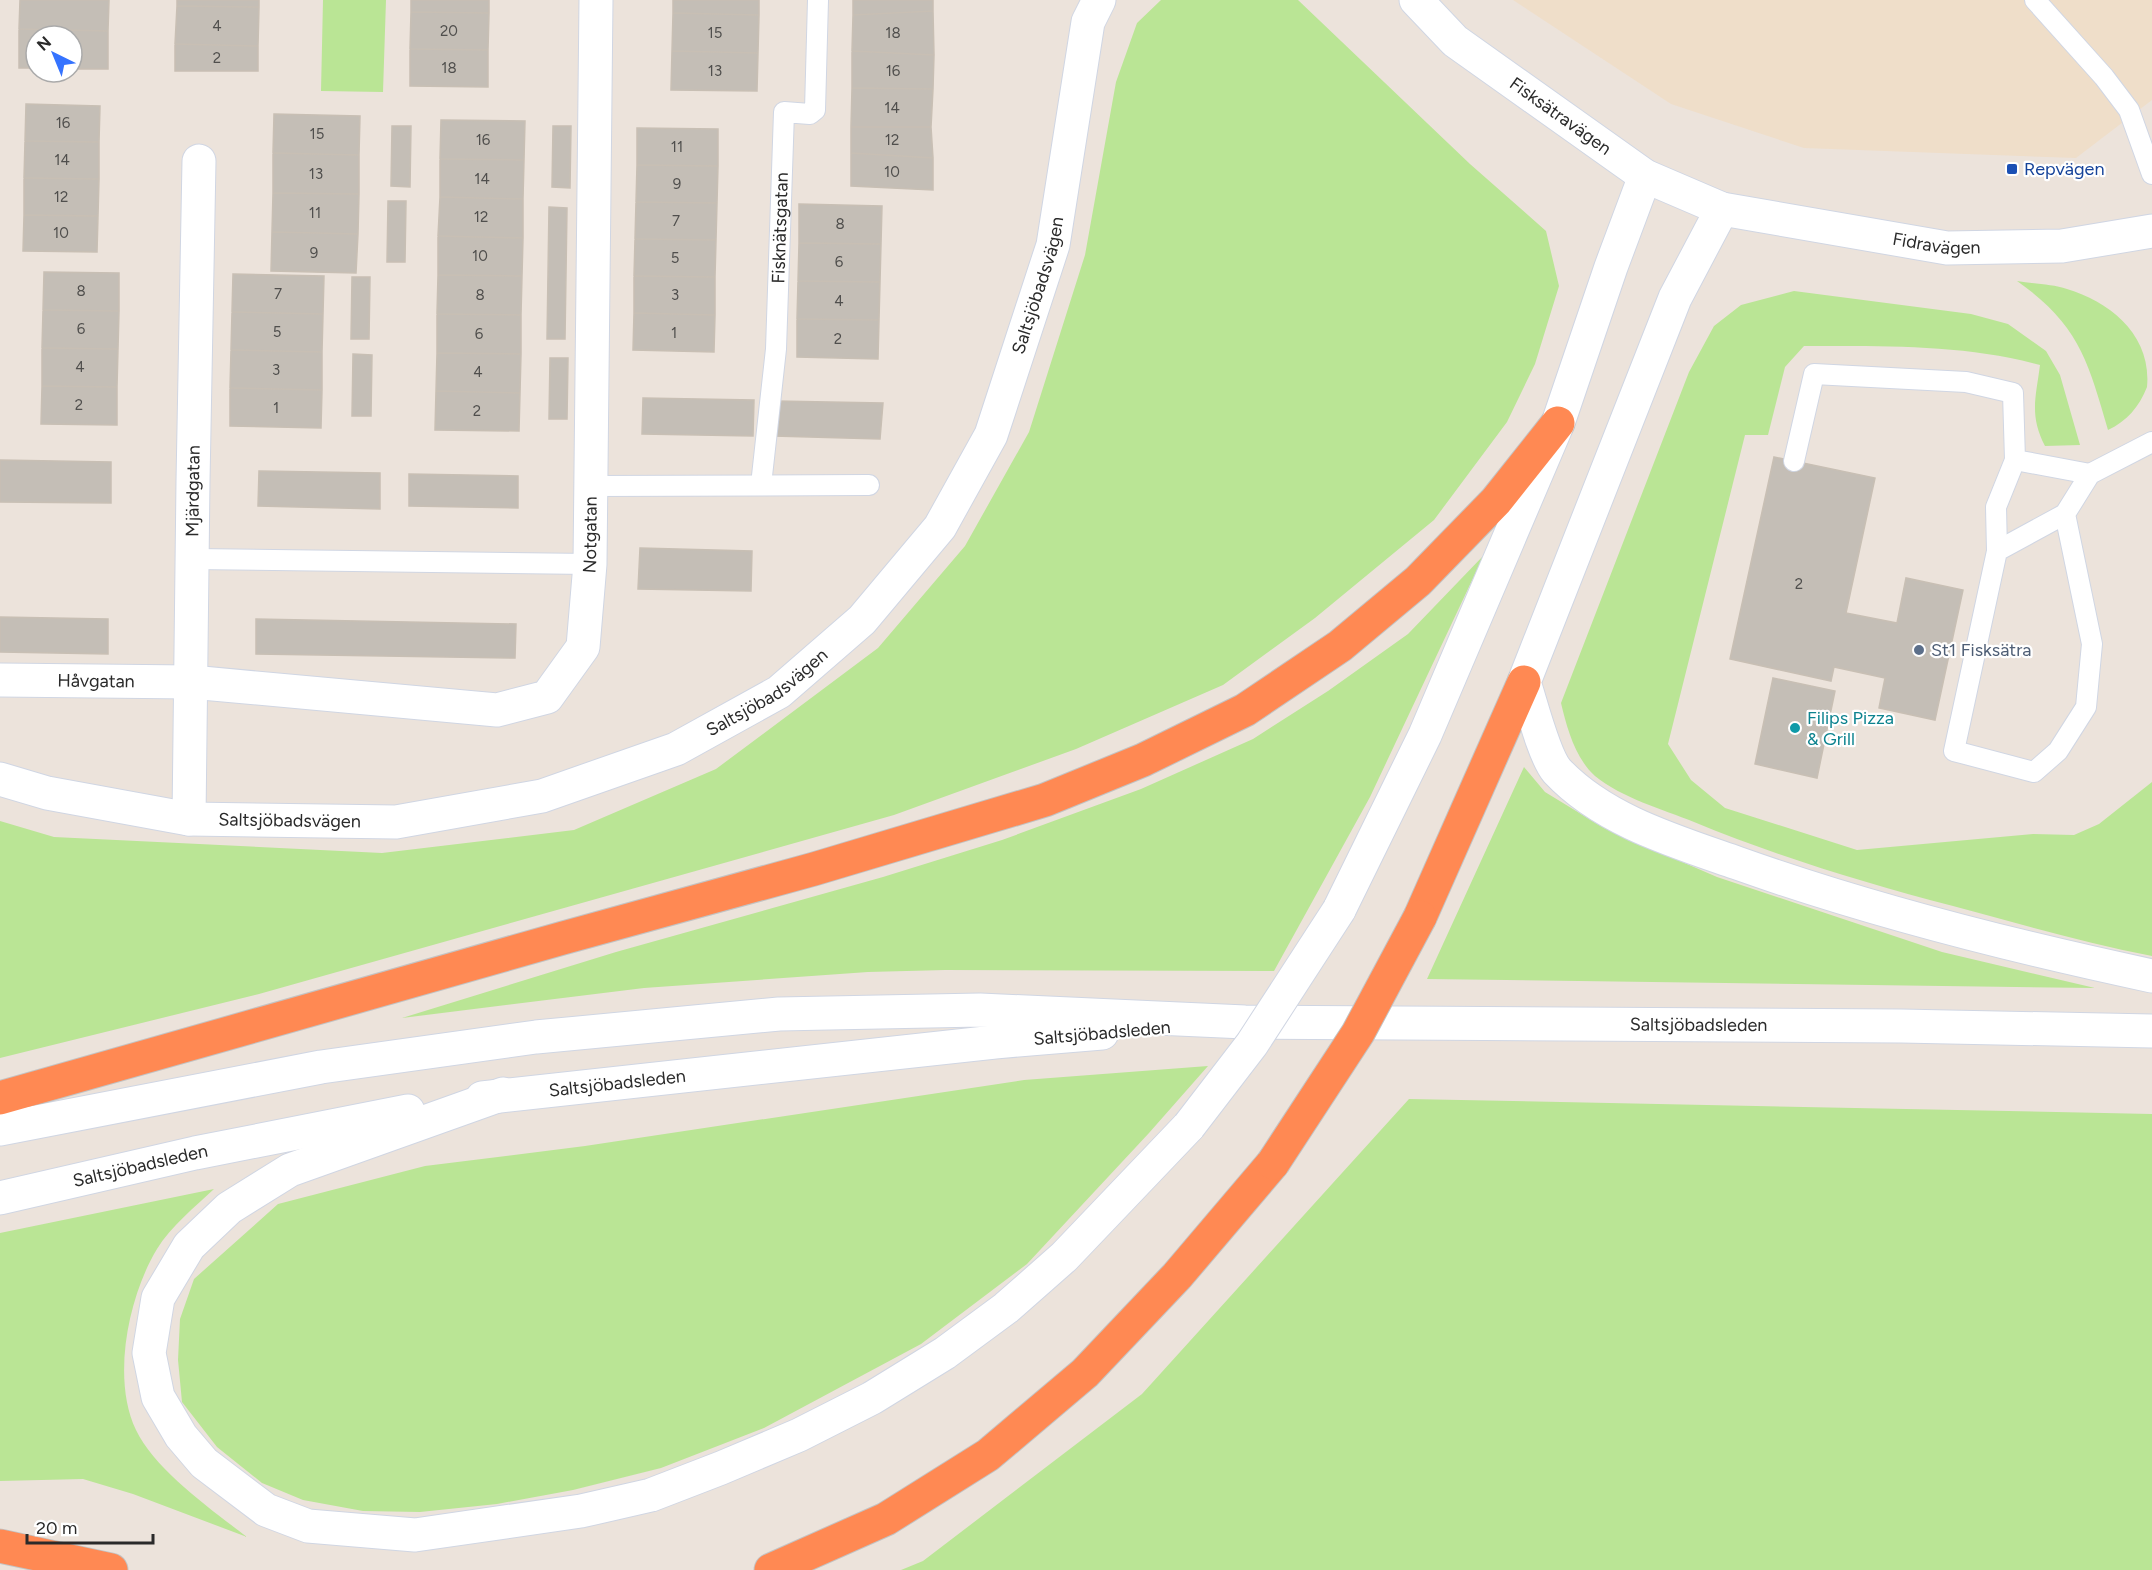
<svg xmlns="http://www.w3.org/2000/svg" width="2152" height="1570" font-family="Figtree,sans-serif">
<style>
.education{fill:#efdec9}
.green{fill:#bae595}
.building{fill:#c4beb6;stroke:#c8bfb4;stroke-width:1.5}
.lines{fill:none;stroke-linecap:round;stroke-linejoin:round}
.lane-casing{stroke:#d0d6e3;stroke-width:22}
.street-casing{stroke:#d0d6e3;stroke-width:35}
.secondary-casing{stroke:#d0d6e3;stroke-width:35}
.highway-casing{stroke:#c3c3c3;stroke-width:35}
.lane{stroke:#fff;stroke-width:20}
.street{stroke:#fff;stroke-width:33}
.secondary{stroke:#fff;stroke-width:33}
.highway{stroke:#ff8953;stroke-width:33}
.secondary-bridge-casing{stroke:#d0d6e3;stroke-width:35;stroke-linecap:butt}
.highway-bridge-casing{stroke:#c3c3c3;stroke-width:35;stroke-linecap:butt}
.secondary-bridge{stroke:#fff;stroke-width:33}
.highway-bridge{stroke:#ff8953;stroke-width:33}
.transit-dot{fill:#1a4fb4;stroke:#fff;stroke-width:2}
.service-dot{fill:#5c6f8a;stroke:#fff;stroke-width:2}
.culture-dot{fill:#0f9aa8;stroke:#fff;stroke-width:2}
.labels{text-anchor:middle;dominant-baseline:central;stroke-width:4.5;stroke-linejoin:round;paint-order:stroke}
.number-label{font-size:15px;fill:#504f4d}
.street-label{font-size:18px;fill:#2a2a2a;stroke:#fff}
.transit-label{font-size:18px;fill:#164399;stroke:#fff;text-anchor:start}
.service-label{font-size:18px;fill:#4e5e75;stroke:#fff;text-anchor:start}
.culture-label{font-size:18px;fill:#0d838f;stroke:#fff;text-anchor:start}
</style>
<rect width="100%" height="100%" fill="#ece3db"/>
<path class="education" d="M1513,0H2152V100L2076,158L1804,148L1671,104Z"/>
<path class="green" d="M323,0H386L383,92L321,91Z
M1161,0H1298L1470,164L1546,231L1559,286L1535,364L1507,422L1434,520L1315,618L1223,685L1076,749L894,815L259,994L0,1058V821L54,837L382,853L574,830L716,769L878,648L965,546L1029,432L1085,255L1116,82L1137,23Z
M2017,281C2033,284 2052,284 2067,289C2110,302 2152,335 2147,387C2139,407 2127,421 2108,430C2088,360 2078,324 2017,281Z
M1794,291L1971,314L2008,324L2046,351L2060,375L2080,445L2045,446C2029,415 2036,397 2040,365C1964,344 1882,346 1804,346L1785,367L1768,435H1745L1668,744L1691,780L1725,808L1857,850L2033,834L2074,835L2099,824L2152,782V956C2084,943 2020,924 1953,906C1865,883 1779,857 1694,822C1662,809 1622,798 1595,776C1575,758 1567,728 1561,703L1689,372L1714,326L1741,305Z
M1484,555L1370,797L1274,971L945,970L868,972L644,988L402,1018L616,952L883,877L1002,840L1141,789L1253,739L1328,691L1408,634Z
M1524,767L1545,792L1604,828L1717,877L1942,952L2095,988L1427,979Z
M1208,1066L1149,1133L1027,1264L921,1344L764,1428L661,1468L573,1490L497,1504L420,1512L363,1511L303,1500L262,1483L217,1447L182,1402L178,1360L180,1319L194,1279L278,1204L425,1166L585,1146L1024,1080Z
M1409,1099L2152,1114V1570H901L923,1561L1142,1394Z
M214,1189C195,1207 171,1226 157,1249C129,1295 111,1378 136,1430C155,1470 212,1510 247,1537L133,1494L83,1479L0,1481V1233Z"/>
<path class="building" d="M20,0H109L108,31L19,29Z
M177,0H259V7L177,6Z
M411,0H489V13L411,12Z
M673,0H759V15L673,13Z
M853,0H933V11L853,15Z
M177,6L259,7L258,46L175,44Z
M933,11L934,55L852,51L853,15Z
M411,12L489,13L488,50L410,49Z
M673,13L759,15L758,53L672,51Z
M19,29L108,31V69H72V36H36V68H19Z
M175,44L258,46V71H175Z
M410,49L488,50V87L410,86Z
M672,51L758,53L757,91L671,90Z
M852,51L934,55L933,89L852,88Z
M852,88L933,89L931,127H851Z
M26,104L100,106L99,142L25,141Z
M274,114L360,116L359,155L273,153Z
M441,120L525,121L524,160L440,159Z
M392,126H411L410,187L391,186Z
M553,126H571L570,188L552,187Z
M851,127H931L933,158L851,153Z
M637,128L718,129V166L637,165Z
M25,141L99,142V179L24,178Z
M273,153L359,155V194L273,193Z
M851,153L933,158V190L851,186Z
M440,159L524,160L523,199L440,197Z
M637,165L718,166L717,203L636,202Z
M24,178L99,179L98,216L24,215Z
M273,193L359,194L358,234L272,232Z
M440,197L523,199V238L438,236Z
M388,201H406L405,262H387Z
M636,202L717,203L716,240L635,239Z
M799,204L882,206L881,244L799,243Z
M549,207L567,208L565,339H547Z
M24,215L98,216L97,252L23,251Z
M272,232L358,234L356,273L271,271Z
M438,236L523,238L522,276L438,275Z
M635,239L716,240L715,277L634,276Z
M799,243L881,244L880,282L798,281Z
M44,272L119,273V311L43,310Z
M233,274L324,276L323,314L232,312Z
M438,275L522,276L521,315L437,314Z
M634,276L715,277V315L634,313Z
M352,277H370L369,339H351Z
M798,281L880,282L879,320L797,319Z
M43,310L119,311L118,349L42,348Z
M232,312L323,314L322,352L231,350Z
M634,313L715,315L714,352L633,350Z
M437,314L521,315V354L437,353Z
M797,319L879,320L878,359L797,357Z
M42,348L118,349L117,387L42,386Z
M231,350L322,352V390L230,388Z
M437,353L521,354L520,393L436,391Z
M353,354L372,355L371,416H352Z
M550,358H568L567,419H549Z
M42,386L117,387V425L41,424Z
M230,388L322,390L321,428L230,426Z
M436,391L520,393L519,431L435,430Z
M643,398L754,400L753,436L642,434Z
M775,401L883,403L880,439L774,436Z
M1774,457L1875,478L1846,613L1897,623L1906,578L1963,590L1935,720L1879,708L1885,678L1834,667L1831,681L1730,659Z
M0,460L111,462V503L0,502Z
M259,471L380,473V509L258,506Z
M409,474L518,476V508L409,506Z
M640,548L752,551L751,591L638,589Z
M0,617L108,619V654L0,652Z
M256,619L516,624L515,658L256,654Z
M1773,678L1835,691L1817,778L1755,764Z"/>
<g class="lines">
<defs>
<g id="lane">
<path d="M2035,0L2104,77L2129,110L2152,174"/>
<path d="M1794,461L1814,374L1966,382L2013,393L2015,460L2090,474"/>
<path id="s1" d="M761,485L776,349L784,112L810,114L815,110L818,0"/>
<path d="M592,486L869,485"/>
<path d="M2065,514L2092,644L2086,707L2058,751L2034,772L1954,751L1997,551L2065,514L2090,474L2152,442"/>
<path d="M1997,551L1996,507L2015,460"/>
<path d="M194,559L590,564"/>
</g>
<g id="street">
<path id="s2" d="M0,680L191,682L497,710L547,697L583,647L590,564L596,0"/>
<path id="s3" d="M189,819C191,600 194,380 199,161"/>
</g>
<g id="secondary">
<path id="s4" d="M1416,0L1455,41L1645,176L1722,209L1947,248L2062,246L2152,231"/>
<path d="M1722,209L1675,298L1524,682C1531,703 1544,756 1557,771C1603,820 1674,841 1737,863C1872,911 2011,946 2152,976"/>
<path id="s5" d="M0,779L47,793L189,819L396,822L542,796L676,749L779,692L862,620L940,527L991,435L1053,245L1088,22L1099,0"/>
<path d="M1339,910L1425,735L1558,423L1611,267L1645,176"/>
<path d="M503,1094L290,1170L229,1208L189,1246L158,1298L149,1353L158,1397L181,1436L204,1463L266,1510L308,1526L415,1535L581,1511L651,1495L721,1468L799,1435L872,1398L945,1353L1006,1308L1064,1257L1189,1126"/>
<path id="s6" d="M482,1098L995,1042L1102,1033"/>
<path id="s7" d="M0,1129L321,1067L536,1037L779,1014L980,1010L1245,1022L1901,1026L2152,1031"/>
<path id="s8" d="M0,1198L195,1153L408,1111"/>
</g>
<path id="highway" d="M1420,917L1524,682
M0,1098L563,938L814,869L1045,800L1143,760L1245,710L1340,646L1418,581L1496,501L1558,423
M0,1546L111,1570
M771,1570L886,1519L988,1455L1085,1373L1177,1276L1273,1163"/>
</defs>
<use href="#lane" class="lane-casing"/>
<use href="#street" class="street-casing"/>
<use href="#secondary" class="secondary-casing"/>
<use href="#highway" class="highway-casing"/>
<use href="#lane" class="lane"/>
<use href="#street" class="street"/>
<use href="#secondary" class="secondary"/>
<use href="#highway" class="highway"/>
<defs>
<path id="secondary-bridge" d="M1189,1126L1252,1044L1339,910"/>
<path id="highway-bridge" d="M1273,1163L1358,1033L1420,917"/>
</defs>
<use href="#secondary-bridge" class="secondary-bridge-casing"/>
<use href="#highway-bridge" class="highway-bridge-casing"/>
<use href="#secondary-bridge" class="secondary-bridge"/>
<use href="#highway-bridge" class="highway-bridge"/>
</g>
<rect class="transit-dot" x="2006" y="163" width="12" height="12" rx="3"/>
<circle class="service-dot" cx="1919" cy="650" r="6"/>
<circle class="culture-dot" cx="1795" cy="728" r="6"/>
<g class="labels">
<g class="number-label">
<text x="217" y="26">4</text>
<text x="449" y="31">20</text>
<text x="715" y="33">15</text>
<text x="893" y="33">18</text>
<text x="217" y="58">2</text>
<text x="449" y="68">18</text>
<text x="715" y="71">13</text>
<text x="893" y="71">16</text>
<text x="892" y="108">14</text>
<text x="63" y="123">16</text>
<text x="317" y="134">15</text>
<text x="483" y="140">16</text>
<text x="892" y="140">12</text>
<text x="677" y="147">11</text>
<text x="62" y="160">14</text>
<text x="892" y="172">10</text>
<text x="316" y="174">13</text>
<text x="482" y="179">14</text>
<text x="677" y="184">9</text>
<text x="61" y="197">12</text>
<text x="315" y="213">11</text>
<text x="481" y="217">12</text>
<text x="676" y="221">7</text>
<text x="840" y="224">8</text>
<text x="61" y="233">10</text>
<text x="314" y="253">9</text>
<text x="480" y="256">10</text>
<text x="675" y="258">5</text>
<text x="839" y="262">6</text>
<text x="81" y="291">8</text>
<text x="278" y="294">7</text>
<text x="480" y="295">8</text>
<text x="675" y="295">3</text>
<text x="839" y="301">4</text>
<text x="81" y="329">6</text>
<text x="277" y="332">5</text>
<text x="674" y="333">1</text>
<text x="479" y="334">6</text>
<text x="838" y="339">2</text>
<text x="80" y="367">4</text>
<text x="276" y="370">3</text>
<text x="478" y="372">4</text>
<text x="79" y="405">2</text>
<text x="276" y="408">1</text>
<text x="477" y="411">2</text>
<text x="1799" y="584">2</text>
</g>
<g class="street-label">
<text stroke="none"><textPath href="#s4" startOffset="186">Fisksätravägen</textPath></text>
<text stroke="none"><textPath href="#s1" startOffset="258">Fisknätsgatan</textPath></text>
<text stroke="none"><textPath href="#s4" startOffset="591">Fidravägen</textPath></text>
<text stroke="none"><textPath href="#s5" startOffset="1302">Saltsjöbadsvägen</textPath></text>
<text stroke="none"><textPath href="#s3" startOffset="328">Mjärdgatan</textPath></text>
<text stroke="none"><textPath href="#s2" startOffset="724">Notgatan</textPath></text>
<text stroke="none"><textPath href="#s2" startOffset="96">Håvgatan</textPath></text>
<text stroke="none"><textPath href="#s5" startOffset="798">Saltsjöbadsvägen</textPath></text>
<text stroke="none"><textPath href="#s5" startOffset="294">Saltsjöbadsvägen</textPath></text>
<text stroke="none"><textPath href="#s7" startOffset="1708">Saltsjöbadsleden</textPath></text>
<text transform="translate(1102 1033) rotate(-5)">Saltsjöbadsleden</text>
<text stroke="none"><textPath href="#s6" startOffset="136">Saltsjöbadsleden</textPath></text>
<text stroke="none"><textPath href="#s8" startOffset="144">Saltsjöbadsleden</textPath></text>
</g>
<g class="transit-label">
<text x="2024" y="169">Repvägen</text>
</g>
<g class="service-label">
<text x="1931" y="650">St1 Fisksätra</text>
</g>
<g class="culture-label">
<text x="1807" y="718">Filips Pizza<tspan x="1807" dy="21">&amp; Grill</tspan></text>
</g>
</g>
<g transform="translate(54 54) rotate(317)"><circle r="28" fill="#ffffff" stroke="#aaaaaa" stroke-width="1.5"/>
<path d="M0-4.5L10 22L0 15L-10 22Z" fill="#3573ff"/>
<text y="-9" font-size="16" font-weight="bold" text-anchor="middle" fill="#2a2a2a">N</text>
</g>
<path d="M27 1534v9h126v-9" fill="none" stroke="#2a2a2a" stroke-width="3"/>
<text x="36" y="1534" font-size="18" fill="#2a2a2a" stroke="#ffffff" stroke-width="4.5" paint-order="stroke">20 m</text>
</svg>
